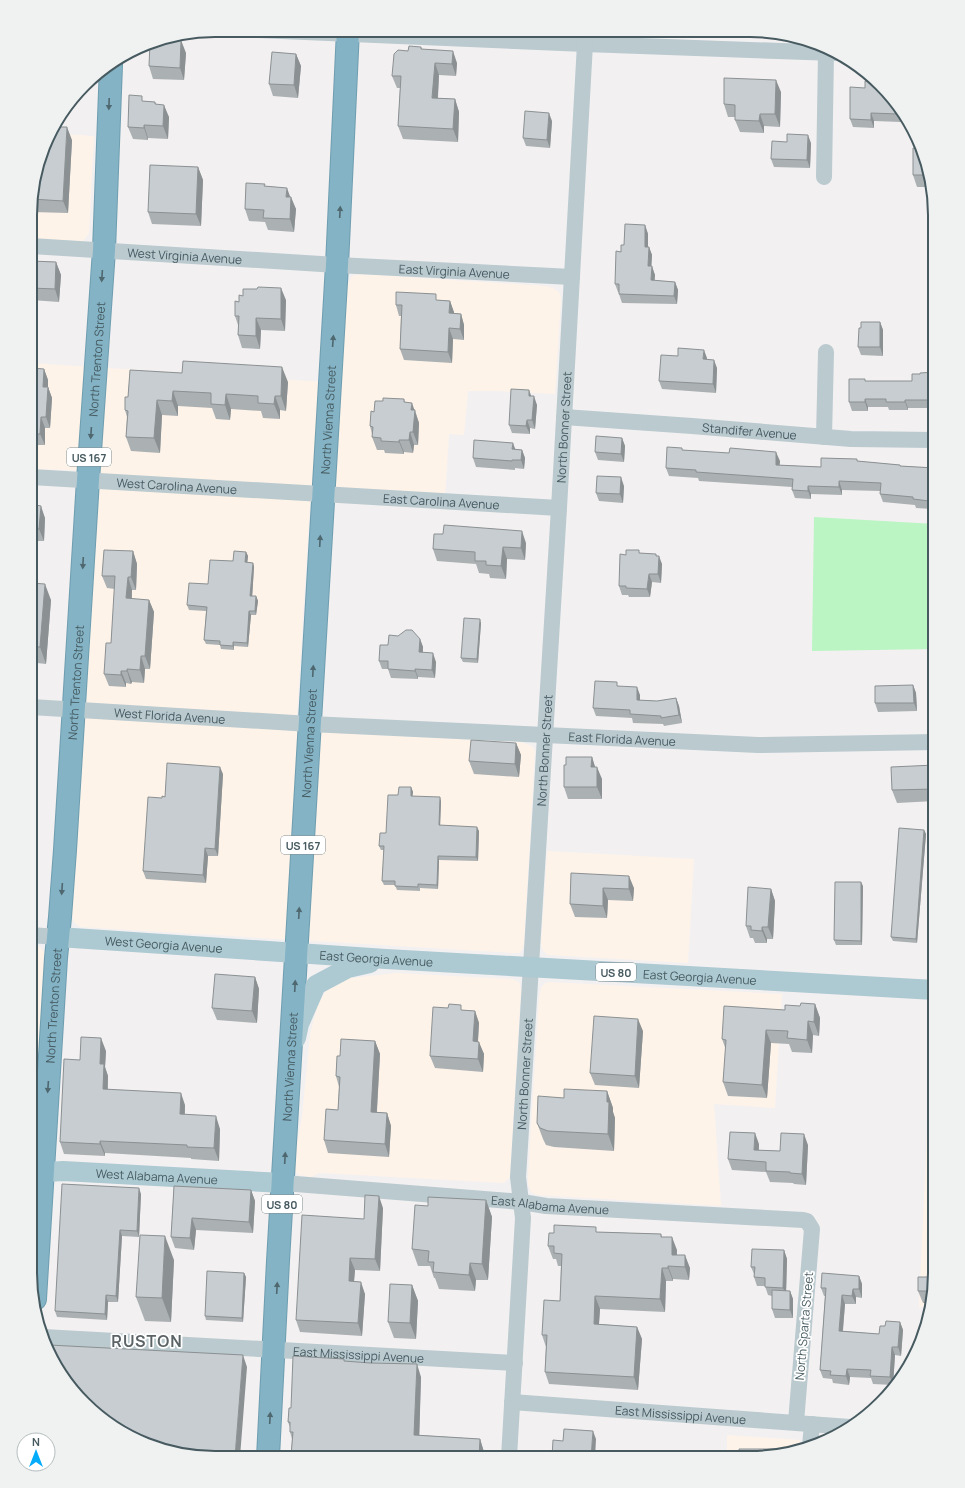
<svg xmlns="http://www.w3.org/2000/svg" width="965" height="1488" font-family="Manrope,sans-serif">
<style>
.commercial{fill:#fef3e9}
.green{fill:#baf5c3}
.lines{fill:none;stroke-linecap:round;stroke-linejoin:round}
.highway-casing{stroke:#6e9eb0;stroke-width:24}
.minor{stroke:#bacacf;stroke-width:16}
.major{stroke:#adc9d2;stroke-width:20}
.highway{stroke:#83b3c5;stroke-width:22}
.wall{fill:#abb0b3}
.shaded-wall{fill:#8b9092}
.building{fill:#c7cdd0;stroke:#8b9092}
.oneway{fill:#4f676f}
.labels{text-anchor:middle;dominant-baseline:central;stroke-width:3.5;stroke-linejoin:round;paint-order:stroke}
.shield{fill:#fff;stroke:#7e8c90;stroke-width:1}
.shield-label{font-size:11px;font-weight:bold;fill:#465a60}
.street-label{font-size:12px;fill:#465a60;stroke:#fff}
.district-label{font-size:16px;font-weight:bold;letter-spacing:1px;fill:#5c6366;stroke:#fff}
.rim{fill:none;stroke:#465a60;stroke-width:2}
</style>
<rect width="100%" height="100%" fill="#f3f0f1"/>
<path class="commercial" d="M49,133L94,136L89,233L83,241L31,239L32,191Z
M361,274L545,286L553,288L559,292L561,298L555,394L498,391H468L464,435L449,434L445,496L311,489L296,730L334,733L520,742L532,746L535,751L524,944L522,950L519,953H513L80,927L74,922L72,914L97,471L31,469V363L341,383L347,286L352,276Z
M547,851L694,859L688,963L548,955L544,952L541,946Z
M30,946L40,947L46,954L41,1054H30Z
M396,973L512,979L519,982L521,990L510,1177L504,1183L319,1173L311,1177L299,1175L294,1170V1159L302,1117L310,1035L317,1007L322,997L326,991L343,979Z
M549,982L782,994L775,1108L714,1104L721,1206L537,1195L531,1192L528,1184V1177L539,998L541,988L545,983Z
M933,1002L935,1003V1285L930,1307H919Z
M727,1435L800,1440V1448L750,1458H727Z"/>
<path class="green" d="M814,517L935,524V649L812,651Z"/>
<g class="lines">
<defs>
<g id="highway">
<path id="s11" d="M35,1299L56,958L60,917L65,850L88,480L104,250L111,65"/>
<path id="s12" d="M268,1457L278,1261L337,265L348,30"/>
</g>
</defs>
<use href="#highway" class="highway-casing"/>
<g class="minor">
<path d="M258,30L585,44L835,53"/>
<path d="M824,177L826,52"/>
<path id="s1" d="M31,246L337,265L572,277"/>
<path id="s2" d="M564,417L692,426L851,439L935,440"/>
<path d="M824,437L826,352"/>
<path id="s3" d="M31,477L559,508"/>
<path id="s4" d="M31,707L310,724L758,745L935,742"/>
<path d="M30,935L58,937"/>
<path id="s5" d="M283,1183L522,1202L546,1206L803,1220L807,1221L812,1229L796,1422"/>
<path id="s6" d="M43,1337L515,1363"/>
<path id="s7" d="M512,1402L850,1427"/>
<path d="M810,1446L812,1424"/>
<path id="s8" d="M509,1457L523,1218L518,1177L519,1162L559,508L585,44"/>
</g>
<g class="major">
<path id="s9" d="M58,937L386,959L935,990"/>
<path d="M296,1038L299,1024L316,985L348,968L370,963"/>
<path id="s10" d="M30,1173L63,1171L283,1183"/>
</g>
<use href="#highway" class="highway"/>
</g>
<path class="wall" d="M421,47L422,49L457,63L456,76L439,75L438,98L455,99L459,112L458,142L403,139L398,126L400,88H397L392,76L408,51Z
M186,53L184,80L153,79L149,66Z
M296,54L301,66L298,98L273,96L269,84Z
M781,92L780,127L764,126V133L740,132L735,120V117H728L724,104Z
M144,101L155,102L156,104L169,117L168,139L148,138V140L133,139L128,127Z
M897,102L901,122L874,121V128L853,127L850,119Z
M552,121L550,148L526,146L523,138Z
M72,140L68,213L32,212V191L39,175Z
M787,142L811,143L810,168L774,167L771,159Z
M922,148L929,187H917L913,175Z
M198,167L203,180L201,226L152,224L148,212Z
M265,186L290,197L296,209L294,232L268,230L265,222L249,221L245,209Z
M645,225L648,234V247H649L652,255L651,266L655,275L654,281L675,282L678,290L677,304L622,303L619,294V292H618L615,284L621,252L624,245Z
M31,261L56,262L61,275L59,302L31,300Z
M286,300L285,331L261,330L260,349L242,348L238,335V325L235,316Z
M439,300L450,301L454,313L461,314L464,325V340L453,339L452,363L404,360L400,349L401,316H399L396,305Z
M880,322L883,330V356L861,355L858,347L861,328Z
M707,358V359L717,368L716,393L662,389L659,381Z
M31,368L44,369L48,380V387L52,398L50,428H45V445H31Z
M130,370L288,382L286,411L280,410V419L263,418L261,411L231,409L230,420L216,419L212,408L178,406V416L162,415L160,453L131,451L126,437L127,417L125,410L128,397Z
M935,372V408H908V410H889L888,407H868V411H852L849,402L865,379V381H912L920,374Z
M531,396L537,405L535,429L530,428V434L512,433L509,425Z
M404,399L405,402L415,410L419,423L418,445H414L413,453L404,452V454L385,453L384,450H377L372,437V434L370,426L374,412L383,401Z
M622,438L625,446L624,462L598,460L595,452Z
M515,449L522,450L525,458L524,469L515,468V470L476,467L473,458Z
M683,450L780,461L779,465L821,467L857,461L900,465V466L935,468V499H933L932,509L916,508L915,505L883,502L880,494V491L842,490V495L811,494V499L795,498L792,490V487L699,481L698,478L669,476L666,468Z
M624,486L623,503L599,501L596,493Z
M31,503L37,505L45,518L44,541H31Z
M526,543L525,560L507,559L506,579L490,578L489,574L479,573L476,564L437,561L433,549Z
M133,551L137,564L136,590H132V599L149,600L154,612L150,669H145L144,683L132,682L131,684L126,683V687L109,686L104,674L111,643L115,589L107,588L102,576Z
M246,552L248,556L247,562L253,563L254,567L252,596H256L258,601L256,615H251L248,647L234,646V650L221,649L220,645L206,644L204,640L206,611L189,610L187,605L233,561Z
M640,553L656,556L662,564L661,583L652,582L650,597H629L628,595H622L619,586L626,555Z
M31,583L51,600L46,664L37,663V668H31Z
M481,623L478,663L463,662L461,658Z
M420,639L423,647V653L436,662L435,678L418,677V679L391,678L388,669H382L379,661L388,645Z
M913,685L916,693L917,711L878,712L875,703Z
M618,686L640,695V700L657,701L676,698L679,706L682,723L664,726L663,724L633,723L632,718L596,716L593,708Z
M516,743L521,755L519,777L474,774L469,761Z
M592,757L595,767L602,779V799H568L564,787L566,765Z
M935,765V801L897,803L892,790Z
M223,774L218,856H208L206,883L146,879L143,871L162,798L165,797Z
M411,787L413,792L412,796L441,801L440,825L479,831L478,861L439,860L438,889L420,888V891L397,890L395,885H384L382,881L384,850H381L379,846L386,833L398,795Z
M924,830L926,834L917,943L893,941L891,937Z
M571,873L634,888L633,901L608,900L607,918L575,917L570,904Z
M863,886L862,945H836L834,940Z
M771,889L775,901L773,939H767V943H755L753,938H750L746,926Z
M255,977L259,989L257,1023L217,1020L212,1008Z
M815,1004L820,1018L819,1036L813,1035L812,1053L792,1052L789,1044L771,1043L767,1098L728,1096L723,1082L726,1050L722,1039L785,1010Z
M463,1010L475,1011L479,1023L478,1042L484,1054L483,1072L435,1068L430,1056Z
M643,1031L639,1088L595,1085L590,1073Z
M375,1041L380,1054L377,1112L387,1113L391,1126L389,1157L328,1153L324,1140L338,1110L339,1087L336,1076L340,1056Z
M106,1051L105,1067L108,1076V1089L185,1105V1115L220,1129L219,1161L191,1159V1158L105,1153V1156L64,1154L60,1142L80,1060Z
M607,1091L613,1108V1112L615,1118L614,1151L554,1147L546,1145L543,1139L537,1123L564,1098Z
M759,1144V1150L780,1151L808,1145L806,1185L794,1184L793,1183L770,1182L766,1172L732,1170L728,1159Z
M174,1186L251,1190L255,1201L253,1233L196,1230L194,1250L175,1248L171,1237Z
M141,1194L139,1237L122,1236L118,1302H108L107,1320L57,1317L55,1311Z
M486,1200L492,1217L488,1280H476L475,1291L439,1289L435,1278H434L430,1266H418L412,1249L428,1206Z
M383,1208L380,1271L355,1270L354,1281L365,1294L362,1336L300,1332L296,1320L364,1219Z
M598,1232L661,1234L662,1237L677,1250V1255L690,1268L689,1280L673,1279V1281H666L665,1312L600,1309L599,1324L637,1327L642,1339L638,1390L549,1384L545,1372L546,1347L542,1335L560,1301L561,1266H558L556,1259H553L548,1246L554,1233Z
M784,1250L787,1259L786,1291H790L793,1299V1318H775L772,1309V1296L768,1295L765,1286H757L754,1277V1274L751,1267Z
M174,1260L171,1322L145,1321L136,1297Z
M244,1273L246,1277L243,1322L206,1320L205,1316Z
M859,1276L862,1284V1298L856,1297V1304H845L843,1331L879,1334L885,1326L900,1322L903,1330L901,1356L895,1355L893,1385L873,1384L871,1378L850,1377L849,1385L833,1383L832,1379L823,1378L820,1370L825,1296H824L821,1288Z
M412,1285L418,1301L416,1339L394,1338L388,1322Z
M935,1285L931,1303H923L918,1291Z
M345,1361L421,1377L419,1435L480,1439L484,1452V1457H287L291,1456L292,1439L290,1432V1427L288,1422L291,1408Z"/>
<path class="shaded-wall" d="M181,40L186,53L184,80L180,68Z
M453,51L457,63L456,76L452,64Z
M296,54L301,66L298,98L294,85Z
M435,63L439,75L437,110L432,98Z
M776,80L781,92L780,127L775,114Z
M455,99L459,112L458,142L453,129Z
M164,105L169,117L168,139L163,126Z
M899,106L902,111L901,122L898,114Z
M549,113L552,121L550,148L547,140Z
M871,113L874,121V128L871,120Z
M760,114L764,126V133L759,121Z
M144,125L148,138V140L144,128Z
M67,127L72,140L68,213L63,201Z
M808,135L811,143L810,168L807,160Z
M198,167L203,180L201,226L196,214Z
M287,188L291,199V197L296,209L294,232L290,219L286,197Z
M645,225L648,234V255L645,247Z
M649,247L652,255L651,274L648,266Z
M56,262L61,275L59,302L55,289Z
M652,266L655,275L654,289L651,280Z
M675,282L678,290L677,304L674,296Z
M281,288L286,300L285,331L281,319Z
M450,301L454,312L453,324L449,313Z
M461,314L464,325V340L460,329Z
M256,318L261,330L260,349L256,336Z
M880,322L883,330V356L880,347Z
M449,328L453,339L452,363L448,352Z
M704,350L707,358L706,367L703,359Z
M714,360L717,368L716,393L713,384Z
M282,367L288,382L286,411L281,396Z
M44,369L48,380V387L52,398L50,428L46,417L43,387Z
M529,390L532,398L529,396Z
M173,391L178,406V416L172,401Z
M226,394L231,409L230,420L225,405Z
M275,396L280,410V419L274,404Z
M534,396L537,405L535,429L532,420Z
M865,399L868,407V411L865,402Z
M157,400L162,415L160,453L154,438Z
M905,400L908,408V410L905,402Z
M412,403L419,423L418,445L413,432L411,410Z
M41,417L45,428V445L40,434Z
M527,420L530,428V434L526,426Z
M410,432L414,445L413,453L409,440Z
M622,438L625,446L624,462L621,454Z
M399,440L404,452V454L399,442Z
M513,443L516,451L512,449Z
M522,450L525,458L524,469L521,460Z
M776,452L780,461L779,474L776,465Z
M621,477L624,486L623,503L620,494Z
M839,481L842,490V495L839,487Z
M808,486L811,494V499L808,491Z
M930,490L933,499L932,509L929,501Z
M36,503L40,515L41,506L45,518L44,541L39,529Z
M522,531L526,543L525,560L521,548Z
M503,547L507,559L506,579L501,566Z
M133,551L137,564L136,590L131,577Z
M246,552L248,556L247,566L245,562Z
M656,554L658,562L659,556L662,564L661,583L658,574Z
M253,563L254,567L252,600L250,596Z
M649,574L652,582L650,597L647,589Z
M128,577L132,590L131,611L126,598Z
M45,584L51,600L46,664L40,647Z
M256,596L258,601L256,615L255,611Z
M149,600L154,612L150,669L145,656Z
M249,611L251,615L248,647L247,643Z
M480,619L481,623L478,663L477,659Z
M420,639L423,647L422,661L419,652Z
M233,642L234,646V650L233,646Z
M31,647L37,663V668L31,653Z
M433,653L436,662L435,678L432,670Z
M141,656L145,669L144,683L140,670Z
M127,669L132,682L131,684L127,671Z
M415,669L418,677V679L415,671Z
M121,671L126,683V687L121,675Z
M913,685L916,693L917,711L914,703Z
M637,687L640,695V709L637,700Z
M676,698L679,706L682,723L679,715Z
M516,743L521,755L519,777L515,764Z
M592,757L596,770L591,767Z
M220,767L223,774L218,856L215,849Z
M597,767L602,779V799L597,787Z
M411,787L413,792L412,800L411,796Z
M440,797L441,801L440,829L439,825Z
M477,827L479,831L478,861L476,857Z
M924,830L926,834L917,943L916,939Z
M205,848L208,856L206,883L203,875Z
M438,856L439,860L438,889L437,885Z
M629,876L634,888L633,901L629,889Z
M861,882L863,886L862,945L861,941Z
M603,888L608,900L607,918L603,906Z
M771,889L775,901L773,939L768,927Z
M762,927L767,939V943L762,931Z
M30,963L33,969L32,988L30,984Z
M255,977L259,989L257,1023L252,1011Z
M815,1004L820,1018L819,1036L814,1022Z
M475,1011L479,1023L477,1054L473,1041Z
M30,1012L32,1017L31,1043L30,1042Z
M638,1019L643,1031L639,1088L635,1076Z
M808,1021L813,1035L812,1053L807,1040Z
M766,1030L771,1043L767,1098L762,1085Z
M101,1038L106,1051L105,1067L108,1076L107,1101L103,1089L100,1064Z
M375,1041L380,1054L376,1124L371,1112Z
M479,1042L484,1054L483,1072L478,1059Z
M607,1091L613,1108V1112L615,1118L614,1151L608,1134L607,1102Z
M181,1093L185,1105L184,1127L180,1114Z
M387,1113L391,1126L389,1157L385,1144Z
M216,1116L220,1129L219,1161L214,1148Z
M755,1133L759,1144L758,1161L754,1150Z
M804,1134L808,1145L806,1185L802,1174Z
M100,1141L105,1153V1156L100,1144Z
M139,1188L141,1194L139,1237L137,1231Z
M251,1190L255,1201L253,1233L249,1222Z
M379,1196L383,1208L380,1271L375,1259Z
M486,1200L492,1217L488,1280L482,1264Z
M192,1218L196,1230L194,1250L190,1238Z
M120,1230L122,1236L118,1302L116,1296Z
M165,1236L174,1260L171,1322L162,1298Z
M672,1237L677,1250L676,1267L672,1255Z
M784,1250L787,1259L786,1296L783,1288Z
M685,1255L690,1268L689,1280L685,1267Z
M350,1258L355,1270L353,1293L349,1281Z
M470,1263L476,1280L475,1291L469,1275Z
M668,1266L673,1279V1281L668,1268Z
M662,1268L666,1281L665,1312L660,1299Z
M244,1273L246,1277L243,1322L242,1318Z
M859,1276L862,1284V1298L859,1289Z
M361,1282L365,1294L362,1336L358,1323Z
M412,1285L418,1301L416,1339L410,1323Z
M853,1289L856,1297V1304L852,1296Z
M790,1291L793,1299V1318L790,1310Z
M106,1295L108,1302L107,1320L105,1314Z
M842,1295L845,1304L842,1339L839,1331Z
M595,1296L600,1309L598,1337L594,1324Z
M900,1322L903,1330L901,1356L898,1347Z
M637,1327L642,1339L638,1390L634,1377Z
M892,1347L895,1355L893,1385L890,1377Z
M243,1355L247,1367L240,1457H235Z
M417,1364L421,1377L419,1447L414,1435Z
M847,1369L850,1377L849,1385L846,1376Z
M593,1431L596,1439L595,1458H591Z
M480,1439L484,1452V1457H479Z
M385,1451L387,1457H384Z"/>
<path class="building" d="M167,40H181L180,68L149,66L150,43Z
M409,46L421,47V49L453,51L452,64L435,63L432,98L455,99L453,129L398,126L401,76H392L394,54L398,50L408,51Z
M272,52L296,54L294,85L269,84Z
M724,78L776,80L775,114H760L759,121L735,120V105L724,104Z
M865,81H876L897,102L899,106L898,114L871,113V120L850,119V87L865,88Z
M129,95L142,96V101L155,102V104L164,105L163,126L144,125V128L128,127Z
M525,111L549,113L547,140L523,138Z
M54,127H67L63,201L32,199V191L37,174L39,175L40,164L49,133Z
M787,134L808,135L807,160L771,159L772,141L787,142Z
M913,148H922L927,175H913Z
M150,165L198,167L196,214L148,212Z
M246,183L265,184L264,186L287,188L286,197H291L290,219L263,218L264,210L245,209Z
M625,224L645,225V247H649L648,266H652L651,280L675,282L674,296L619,294V284H615L616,251L621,252V245H624Z
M31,261L56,262L55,289L31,288Z
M258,287L281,288V319L256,318V336L238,335L239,316H235V301L239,302V295L243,296V289H257Z
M396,292L436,294V300L450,301L449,313L461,314L460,329L449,328L448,352L400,349L402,305H396Z
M861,322H880V347H858L859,328H861Z
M678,348L704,350L703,359L714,360L713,384L659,381L661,355L678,356Z
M183,361L282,367L281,396H275L274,404L258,403V396L226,394L225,405L211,404V393L173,391L172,401L157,400L154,438L126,437L128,411L125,410V397H128L130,370L182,373Z
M31,368L44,369L43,387H48L46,417H41L40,434H31Z
M935,372V400H905V402H886V399H865V402H849V379H865V381H912V374H920V373Z
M511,389L529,390V396H534L532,420H527L526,426L509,425Z
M383,398L404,399V402L412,403L411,410H415L413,432H410L409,440H399V442L381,441V438L372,437L373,427L370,426L371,411L374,412L375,401H383Z
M596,436L622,438L621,454L595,452Z
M474,440L513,443L512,449L522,450L521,460H512V461L473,458Z
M667,447L682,448V450L729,453L730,448L776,452V465L821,467V458L857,459V461L900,465V466L935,468V490H930L929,501L913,499V497L880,494L881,483L839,481V487L808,486V491L792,490L793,479L696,472V470L666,468Z
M597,476L621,477L620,494L596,493Z
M31,503H36V505L41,506L39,529H31Z
M444,525L522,531L521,548L503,547L501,566L486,565V561H475V552L433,549L434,534H443Z
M104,550L133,551L131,577H128L126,598L149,600L145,656H141L140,670L127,669V671H121V675L104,674L106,643H111L115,576H102Z
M626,550H639V553L656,554V556H659L658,574H649L647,589L626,588V586H619L620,554L626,555Z
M234,551L246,552L245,562L253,563L250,596H256L255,611H249L247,643L233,642V646L220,645V641L204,640L207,607L187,605L189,583L208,584L210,560L233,561Z
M31,583L45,584L40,647H31V649Z
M464,618L480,619L477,659L461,658Z
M406,630H412L420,639L419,652L433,653L432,670L415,669V671L388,669V661H379L380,645H388L389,635L398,636Z
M595,681L617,682V686L637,687V700L657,701L676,698L679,715L661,718V716L630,714V710L593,708Z
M913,685L914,703H875V686Z
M471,740L516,743L515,764L469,761Z
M566,757H592L591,767H597V787H564V765H566Z
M167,763L220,767L215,849L205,848L203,875L143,871L148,797L162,798V796L165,797Z
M935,765V789L892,790L891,767Z
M399,787H411V796L440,797L439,825L477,827L476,857L438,856L437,885L418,884V887L395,886V881H382L384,846H379L380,833H386L388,795H398Z
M899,828L924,830L916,939L891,937Z
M571,873L629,876V889L603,888V906L570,904Z
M835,882H861V941L834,940Z
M748,887L771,889L768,927H762V931L751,930V926H746Z
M215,974L255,977L252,1011L212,1008Z
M801,1003L815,1004L814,1022L808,1021L807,1040L787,1038L788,1031L766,1030L762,1085L723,1082L726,1040L722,1039L724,1006L785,1010V1005L800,1006Z
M449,1004L461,1005V1010L475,1011L473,1041L479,1042L478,1059L430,1056L433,1007L448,1008Z
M594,1016L638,1019L635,1076L590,1073Z
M81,1037L101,1038L100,1064H104L103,1089L181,1093L180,1114L216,1116L214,1148L187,1147V1145L100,1141V1144L60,1142L64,1059L80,1060Z
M341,1039L375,1041L371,1112L387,1113L385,1144L324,1140L326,1109L338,1110L340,1077L336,1076L337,1056H340Z
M564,1089L607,1091V1102H609L608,1134L548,1131L540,1128L537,1123L538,1096L564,1098Z
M730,1132L755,1133L754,1150L780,1151L781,1133L804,1134L802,1174L790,1173V1172L766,1171V1162L728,1159Z
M62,1184L139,1188L137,1231L120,1230L116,1296L106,1295L105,1314L55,1311Z
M174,1186L251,1190L249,1222L192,1218L190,1238L171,1237Z
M365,1195L379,1196L375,1259L350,1258L349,1281L361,1282L358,1323L296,1320L302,1215L364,1219Z
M428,1197L486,1200L482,1264L470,1263L469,1275L433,1272L434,1262H428L429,1251L412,1249L415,1205L428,1206Z
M554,1225L596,1227V1232L661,1234V1237H672V1255H685V1267L668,1266V1268H662L660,1299L595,1296L594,1324L637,1327L634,1377L545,1372L547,1335H542L544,1300L560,1301L562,1254L554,1253V1246H548L549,1233H554Z
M140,1235L165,1236L162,1298L136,1297Z
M752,1249L784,1250L783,1288L765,1287V1278L754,1277L755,1267H751Z
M207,1271L244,1273L242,1318L205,1316Z
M822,1273L859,1276V1289H853L852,1296L842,1295L839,1331L879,1334L880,1326H885L886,1321L900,1322L898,1347H892L890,1377L870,1376L871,1370L847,1369L846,1376L830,1375L831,1371L820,1370L826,1288H821Z
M918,1277H935V1285L933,1291H918Z
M390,1284L412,1285L410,1323L388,1322Z
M772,1290L790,1291V1310L772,1309Z
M49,1345L243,1355L235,1457L191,1456L145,1444L103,1420L68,1386L49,1351Z
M293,1356L344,1359V1361L370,1363L417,1364L414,1435L480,1439L479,1457H424L425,1453L385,1451L384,1457H287V1455L291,1456L293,1432H290V1422H288L289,1408H291Z
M564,1429L593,1431L591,1458L552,1457L553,1440L563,1441Z
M739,1449H779V1452L750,1458H739Z"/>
<defs><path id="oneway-solid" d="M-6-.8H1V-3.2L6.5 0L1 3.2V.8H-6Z"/></defs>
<g class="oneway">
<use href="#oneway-solid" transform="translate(109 104) rotate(92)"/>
<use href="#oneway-solid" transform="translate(340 212) rotate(-87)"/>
<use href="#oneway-solid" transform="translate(102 276) rotate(94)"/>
<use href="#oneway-solid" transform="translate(333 341) rotate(-86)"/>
<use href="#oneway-solid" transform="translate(91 433) rotate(94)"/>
<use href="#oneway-solid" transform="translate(320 541) rotate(-87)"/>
<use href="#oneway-solid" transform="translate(83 563) rotate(93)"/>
<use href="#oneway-solid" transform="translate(313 671) rotate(-87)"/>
<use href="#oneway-solid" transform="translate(62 889) rotate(94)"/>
<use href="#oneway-solid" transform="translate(299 913) rotate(-87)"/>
<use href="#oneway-solid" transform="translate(295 986) rotate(-87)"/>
<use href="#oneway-solid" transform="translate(48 1087) rotate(94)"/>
<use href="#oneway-solid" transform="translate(285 1158) rotate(-87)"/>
<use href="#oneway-solid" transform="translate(277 1288) rotate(-87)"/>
<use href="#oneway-solid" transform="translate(270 1418) rotate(-87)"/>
</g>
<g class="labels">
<g class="shield">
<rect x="67" y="448" width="44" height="18" rx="3"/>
<rect x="281" y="836" width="44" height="18" rx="3"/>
<rect x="596" y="963" width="40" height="18" rx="3"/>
<rect x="262" y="1195" width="40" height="18" rx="3"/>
</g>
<g class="shield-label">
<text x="89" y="457">US 167</text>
<text x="303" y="845">US 167</text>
<text x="616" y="972">US 80</text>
<text x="282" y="1204">US 80</text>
</g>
<g class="street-label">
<text stroke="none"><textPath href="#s1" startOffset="154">West Virginia Avenue</textPath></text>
<text stroke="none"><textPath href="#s1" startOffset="424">East Virginia Avenue</textPath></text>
<text stroke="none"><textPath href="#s11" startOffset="942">North Trenton Street</textPath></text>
<text stroke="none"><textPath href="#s12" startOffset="1039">North Vienna Street</textPath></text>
<text stroke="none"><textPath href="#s8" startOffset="1032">North Bonner Street</textPath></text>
<text stroke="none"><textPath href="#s2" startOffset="186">Standifer Avenue</textPath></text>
<text stroke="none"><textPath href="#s3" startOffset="146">West Carolina Avenue</textPath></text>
<text stroke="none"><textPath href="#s3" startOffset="411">East Carolina Avenue</textPath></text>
<text stroke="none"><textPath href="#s11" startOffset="618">North Trenton Street</textPath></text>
<text stroke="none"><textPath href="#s4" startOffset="139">West Florida Avenue</textPath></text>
<text stroke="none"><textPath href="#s4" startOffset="592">East Florida Avenue</textPath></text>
<text stroke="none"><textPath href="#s12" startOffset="715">North Vienna Street</textPath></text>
<text stroke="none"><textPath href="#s8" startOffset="708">North Bonner Street</textPath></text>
<text stroke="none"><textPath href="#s9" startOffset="106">West Georgia Avenue</textPath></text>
<text stroke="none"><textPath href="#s9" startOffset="319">East Georgia Avenue</textPath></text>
<text stroke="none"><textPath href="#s9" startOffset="643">East Georgia Avenue</textPath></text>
<text stroke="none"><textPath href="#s11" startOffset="294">North Trenton Street</textPath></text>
<text stroke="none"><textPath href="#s12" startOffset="391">North Vienna Street</textPath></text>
<text stroke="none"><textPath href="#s8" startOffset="384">North Bonner Street</textPath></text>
<text stroke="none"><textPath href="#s10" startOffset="127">West Alabama Avenue</textPath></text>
<text stroke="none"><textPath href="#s5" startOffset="268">East Alabama Avenue</textPath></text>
<text transform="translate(804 1326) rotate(-85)">North Sparta Street</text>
<text stroke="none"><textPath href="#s6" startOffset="316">East Mississippi Avenue</textPath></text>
<text stroke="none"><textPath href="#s7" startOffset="169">East Mississippi Avenue</textPath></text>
</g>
<g class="district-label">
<text x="147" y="1341">RUSTON</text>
</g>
</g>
<path d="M0 0H965V1488H0ZM215 37H750A178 178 0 0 1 928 215V1273A178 178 0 0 1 750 1451H215A178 178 0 0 1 37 1273V215A178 178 0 0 1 215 37Z" fill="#f0f2f2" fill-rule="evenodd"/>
<path class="rim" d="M215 37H750A178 178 0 0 1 928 215V1273A178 178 0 0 1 750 1451H215A178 178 0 0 1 37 1273V215A178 178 0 0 1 215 37Z"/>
<g transform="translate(36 1452)"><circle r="19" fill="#ffffff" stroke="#b5bdbf"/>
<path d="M0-3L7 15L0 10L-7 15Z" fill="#04acf9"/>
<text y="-6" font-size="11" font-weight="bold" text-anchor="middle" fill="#465a60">N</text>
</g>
</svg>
